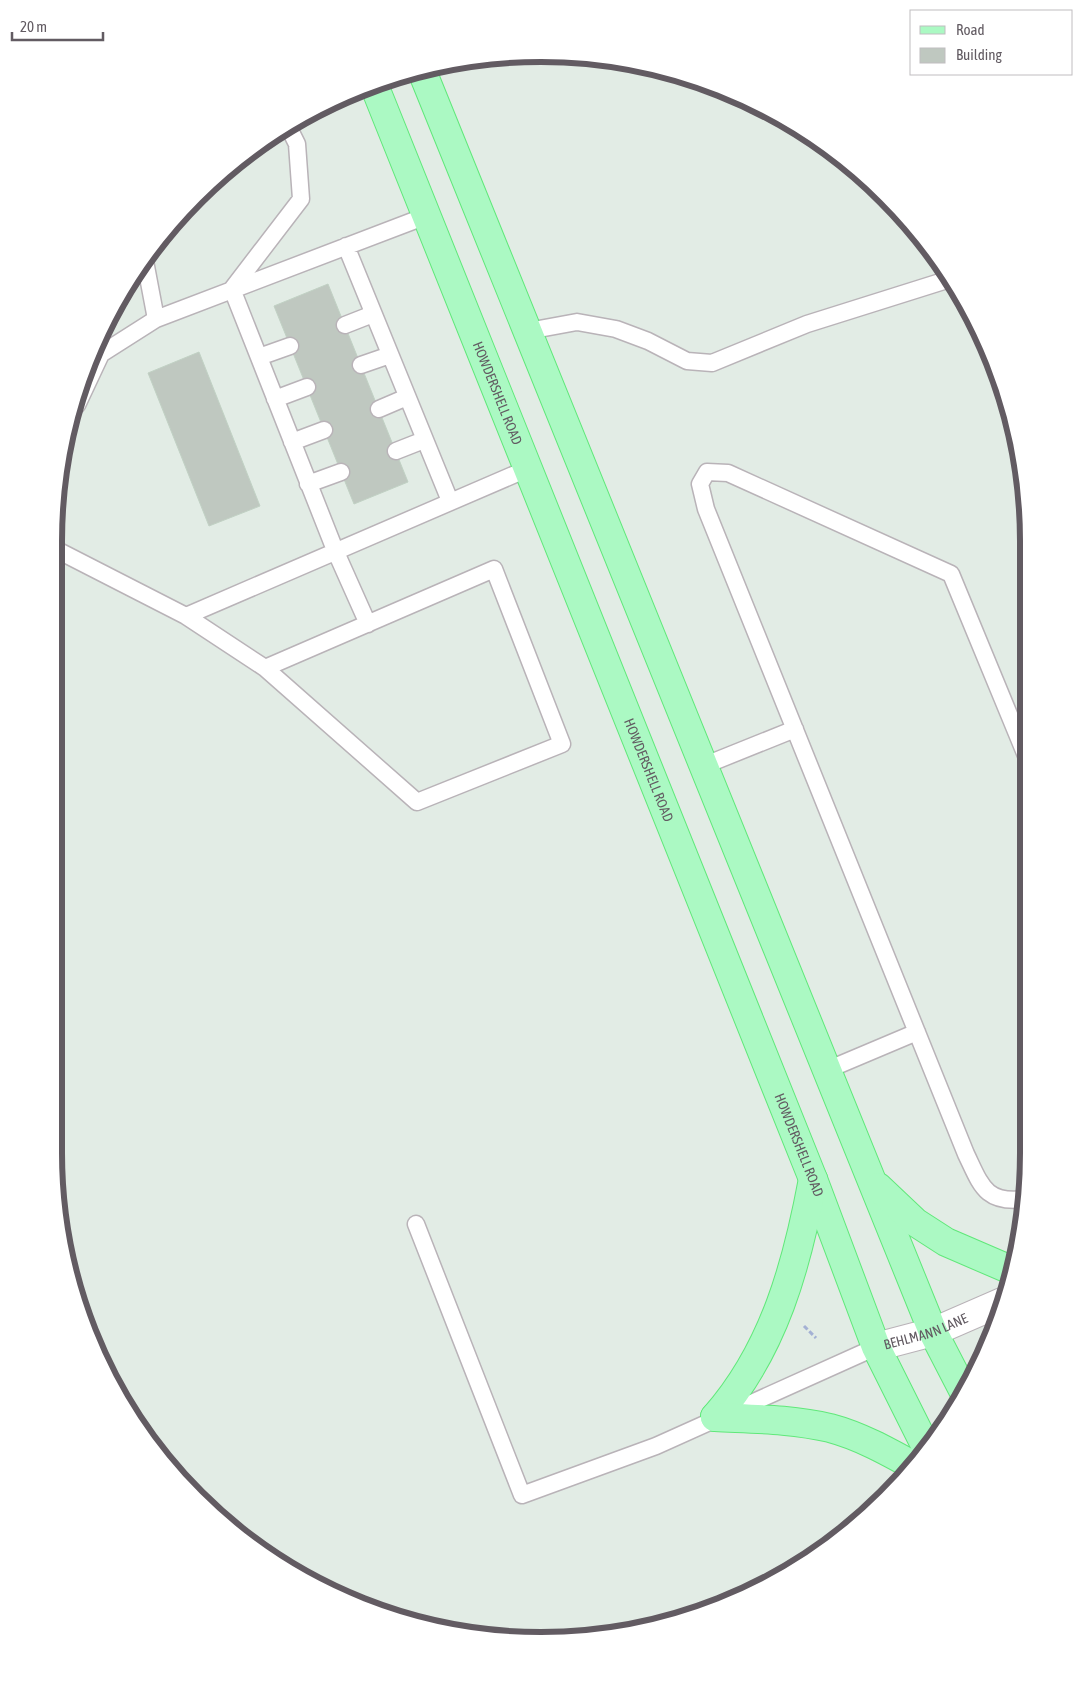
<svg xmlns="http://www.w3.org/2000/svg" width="1083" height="1695" font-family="'Asap Condensed',sans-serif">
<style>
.building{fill:#bfc8c0;stroke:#c1d1c4}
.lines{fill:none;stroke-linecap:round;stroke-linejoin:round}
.lane-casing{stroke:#b9b3b8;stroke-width:19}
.street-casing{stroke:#b9b3b8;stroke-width:30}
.primary-casing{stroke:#60e87a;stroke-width:30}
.path{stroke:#a4b1d4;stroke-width:3;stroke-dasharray:5 2.5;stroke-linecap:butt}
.lane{stroke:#fff;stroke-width:16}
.street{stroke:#fff;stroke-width:28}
.primary{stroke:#abf9c3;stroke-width:28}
.labels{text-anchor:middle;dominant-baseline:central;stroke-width:4;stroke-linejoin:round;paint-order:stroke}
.street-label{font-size:14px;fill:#625b62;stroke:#fff}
.rim{fill:none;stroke:#625b62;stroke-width:6}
</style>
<rect width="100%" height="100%" fill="#e2ece5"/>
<path class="building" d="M328,284L408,482L354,504L274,306Z
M199,352L260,506L209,526L148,373Z"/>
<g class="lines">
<defs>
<path id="lane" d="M288,126L297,144L301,199L232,289L335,550L368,624
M346,246L450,501
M145,261L156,319
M345,325L373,314
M528,331L577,322L616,329L648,341L687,361L712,363L807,324L950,279
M259,357L290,346
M361,365L390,355
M275,399L307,387
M77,405L101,354L156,319L426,216
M379,409L407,397
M292,442L324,430
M396,451L424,440
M308,484L341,472
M57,550L186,616L527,469
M186,616L265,668L494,569L562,744L417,802L265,668
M703,766L795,729
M827,1070L917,1032
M1025,1199C985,1204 981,1185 966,1154L706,509L700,484L707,472L728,473L951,574L1027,758
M416,1224L522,1495L656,1446L876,1347"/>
<g id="street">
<path id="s1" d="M876,1347L933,1332L1002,1302"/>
</g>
<g id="primary">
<path d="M422,71L933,1332L963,1390"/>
<path id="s2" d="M374,85L813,1179L876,1347L928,1451"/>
<path d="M878,1187L915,1222L946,1242L1011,1270"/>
<path d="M715,1417C774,1350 797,1265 813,1179"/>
<path d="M715,1417C754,1419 792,1419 830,1428C860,1436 887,1451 914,1466"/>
</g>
</defs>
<use href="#lane" class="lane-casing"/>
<use href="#street" class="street-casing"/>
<use href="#primary" class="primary-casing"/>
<path class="path" d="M804,1326L816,1338
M983,1341L987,1350
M976,1352H985"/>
<use href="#lane" class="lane"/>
<use href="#street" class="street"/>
<use href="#primary" class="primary"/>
</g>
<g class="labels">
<g class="street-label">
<text stroke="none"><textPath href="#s2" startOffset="332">HOWDERSHELL ROAD</textPath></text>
<text stroke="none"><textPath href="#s2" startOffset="738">HOWDERSHELL ROAD</textPath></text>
<text stroke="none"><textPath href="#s2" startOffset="1142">HOWDERSHELL ROAD</textPath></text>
<text stroke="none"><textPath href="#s1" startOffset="52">BEHLMANN LANE</textPath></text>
</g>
</g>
<path d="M0 0H1083V1695H0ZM541 62H541A479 479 0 0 1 1020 541V1153A479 479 0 0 1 541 1632H541A479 479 0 0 1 62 1153V541A479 479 0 0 1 541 62Z" fill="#fff" fill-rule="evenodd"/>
<path class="rim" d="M541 62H541A479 479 0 0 1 1020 541V1153A479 479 0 0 1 541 1632H541A479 479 0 0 1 62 1153V541A479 479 0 0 1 541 62Z"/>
<rect x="910" y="10" width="162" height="65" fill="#ffffff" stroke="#c0bdc0"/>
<rect x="920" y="26" width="25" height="8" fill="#abf9c3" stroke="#c0bdc0"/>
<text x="956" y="35" font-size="15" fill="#625b62">Road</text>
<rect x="920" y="48" width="25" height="15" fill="#bfc8c0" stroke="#c0bdc0"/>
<text x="956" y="60" font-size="15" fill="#625b62">Building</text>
<path d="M12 32v8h91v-8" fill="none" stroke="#625b62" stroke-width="2.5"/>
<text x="20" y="32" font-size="15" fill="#625b62" stroke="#ffffff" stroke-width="4" paint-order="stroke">20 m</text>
</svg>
